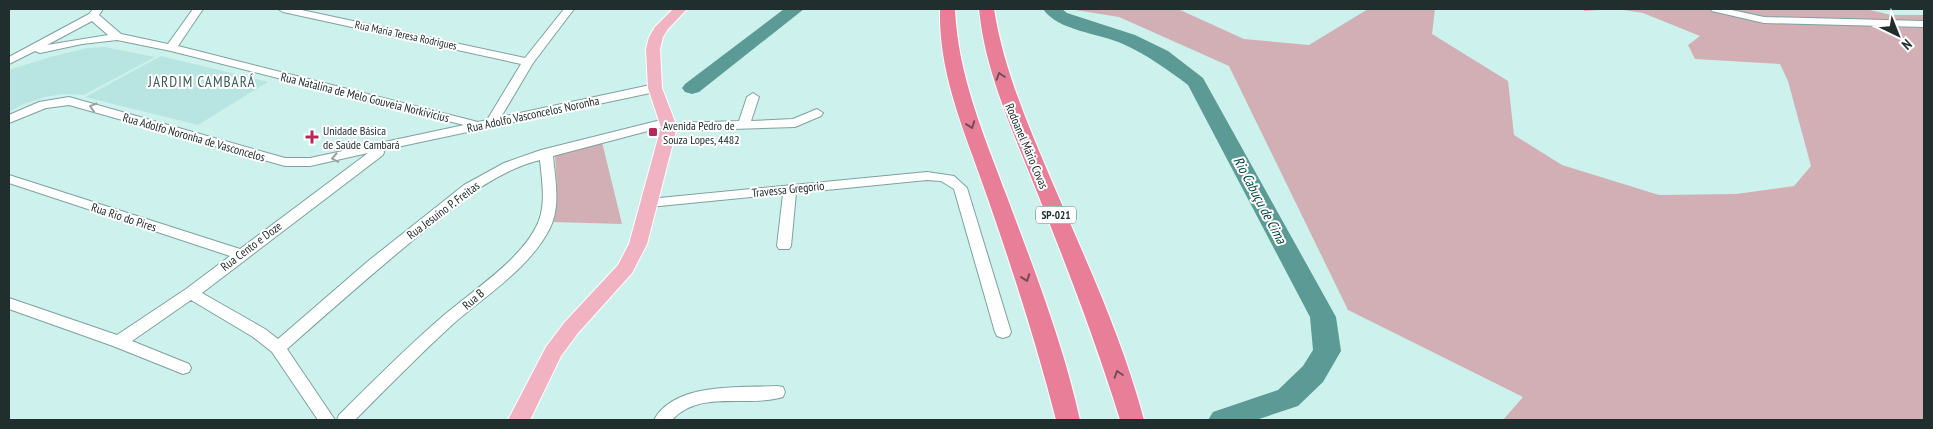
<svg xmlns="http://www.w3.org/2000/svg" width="1933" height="429" font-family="'PT Sans Narrow',sans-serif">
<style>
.built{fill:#b8e5e1}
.green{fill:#d2afb5}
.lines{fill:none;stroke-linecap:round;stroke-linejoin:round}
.river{fill:#5b9a95;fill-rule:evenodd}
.minor-casing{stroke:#7ea19e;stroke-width:2}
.major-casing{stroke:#fff;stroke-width:2}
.highway-casing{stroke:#fff;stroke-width:2}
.minor{fill:#fff;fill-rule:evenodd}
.major{fill:#f1b2c1;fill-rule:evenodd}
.highway{fill:#e87e97;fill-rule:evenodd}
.oneway{stroke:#704e57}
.oneway2{stroke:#9ba1a0}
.poi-dot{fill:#b6285a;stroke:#fff;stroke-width:2}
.labels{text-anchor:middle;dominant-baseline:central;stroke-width:4;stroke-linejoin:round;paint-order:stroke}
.far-street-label{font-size:11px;fill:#202e2d;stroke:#fff}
.shield{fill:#fff;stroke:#636d6c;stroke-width:1}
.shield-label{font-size:11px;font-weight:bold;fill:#202e2d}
.street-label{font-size:12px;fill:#202e2d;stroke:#fff}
.poi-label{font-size:12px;fill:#202e2d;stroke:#fff;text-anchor:start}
.water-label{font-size:14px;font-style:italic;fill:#003f3c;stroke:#fff}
.quarter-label{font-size:15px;letter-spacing:1px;fill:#3c5d5a;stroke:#fff}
</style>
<rect width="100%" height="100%" fill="#cdf2ee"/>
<path class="built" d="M105,47L155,57L84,95L64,94L45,97L21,105L9,112V70L50,57L87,48Z
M161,56L268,82L198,125L85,97Z"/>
<path class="green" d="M1069,9H1178L1244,39L1309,45L1368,9H1435L1432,34L1508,81L1514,135L1562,165L1659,195L1736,194L1794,186L1811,166L1788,81L1780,64L1695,59L1688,45L1700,36L1643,13L1617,9L1584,11V9H1866L1891,15H1924V420H1503L1523,397L1348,310L1229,66L1119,17Z
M602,142L622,224L553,222L557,188L555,155Z"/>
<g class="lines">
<path class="river" d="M784,9H804L699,92L692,94L685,92L682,88L685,84Z
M1043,9H1062L1067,13L1135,35L1168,51L1203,78L1336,317L1341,351L1323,382L1298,406L1256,420H1208L1213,412L1278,390L1303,366L1313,350L1310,317L1188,85C1167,69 1147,55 1123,44C1099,33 1058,31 1043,9Z"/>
<defs>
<path id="minor" d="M93,9H103L99,15L121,34L168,44L193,9H203L178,46L478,122L487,120L521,64L283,12L278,9H297L525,58L564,9H574L533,63L501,117L655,84L661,88L655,92L383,150L384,152L383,155L202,293L265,329L278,339L367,262L464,185L504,163L541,150L669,118L673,119L674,123L739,121L747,97L753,93L759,97L751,121L793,119L817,109L823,113L821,116L795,127L669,131L663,127L553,156C555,179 561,206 550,228C530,268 486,295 453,324C419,355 387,388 355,420H337L339,415C373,381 407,347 443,316C471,292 520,260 536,227C547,207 542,181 540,160C492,172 455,206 418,236C373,273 330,311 287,349L335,420H318L272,352L253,337L191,300L132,341L189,364L191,368L189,372L183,374L113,346L9,309V298L117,335L186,289L230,256L9,183V175L240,249L368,153L310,166H285L69,105L46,108L9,123V115L39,102L69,97L285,158H310L464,125L171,51L117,40L82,44L40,53L35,51L9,64V57L89,14ZM92,21L108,35L47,45Z
M1711,9H1727L1764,17L1924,21V27L1764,23L1712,11Z
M927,172L954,176L967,188L1011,332L1009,336L1003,338L997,336L995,332L954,189L941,181L927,180L796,193L791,246L789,249H779L777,246L783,194L649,207L644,206L642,203L644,200L649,199Z
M777,386L783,387L785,392L783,397C747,408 700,389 672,420H654C674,382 740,388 777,386Z"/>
<path id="major" d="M673,9H687L668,29L663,37L660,49L662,88L677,127L647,244L632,273L578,333L561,356L530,420H508L546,347L564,323L618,265L629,244L661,127L648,88L646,49L649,37L655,27Z"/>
<path id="highway" d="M940,9H955C958,76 984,135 1007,197C1034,269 1064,346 1080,420H1056C1037,346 1014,274 989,202C968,139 938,77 940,9Z
M979,9H994C1004,71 1029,127 1053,184C1086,260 1123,340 1144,420H1120C1096,342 1067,267 1037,192C1014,133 985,73 979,9Z"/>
</defs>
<use href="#minor" class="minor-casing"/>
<use href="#major" class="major-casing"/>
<use href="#highway" class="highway-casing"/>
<use href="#minor" class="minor"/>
<use href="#major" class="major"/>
<use href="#highway" class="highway"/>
</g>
<defs><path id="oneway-chevron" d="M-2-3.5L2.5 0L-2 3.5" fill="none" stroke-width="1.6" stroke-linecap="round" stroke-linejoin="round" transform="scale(1.25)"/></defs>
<g class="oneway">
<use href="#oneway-chevron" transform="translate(1000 76) rotate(-108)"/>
<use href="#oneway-chevron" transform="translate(971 125) rotate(70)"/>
<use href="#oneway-chevron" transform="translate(1026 278) rotate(70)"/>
<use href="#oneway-chevron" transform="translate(1118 374) rotate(-108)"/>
</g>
<g class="oneway2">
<use href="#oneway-chevron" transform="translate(93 107) rotate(-163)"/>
<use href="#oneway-chevron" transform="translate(335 158) rotate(169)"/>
</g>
<g class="poi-dot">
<rect x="648" y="127" width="10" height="10" rx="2.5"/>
<path d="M309.5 129.5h5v5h5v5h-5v5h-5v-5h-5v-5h5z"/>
</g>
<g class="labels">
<g class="far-street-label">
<text transform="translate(406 35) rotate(12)">Rua Maria Teresa Rodrigues</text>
</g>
<rect class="shield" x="1036" y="206.5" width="40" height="17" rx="4"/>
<g class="shield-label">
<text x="1056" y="215">SP-021</text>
</g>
<g class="street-label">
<text transform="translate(365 97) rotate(14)">Rua Natalina de Melo Gouveia Norkivicius</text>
<text transform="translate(533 114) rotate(-12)">Rua Adolfo Vasconcelos Noronha</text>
<text transform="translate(194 137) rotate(16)">Rua Adolfo Noronha de Vasconcelos</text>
<text transform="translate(1027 146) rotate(67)">Rodoanel Mário Covas</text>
<text transform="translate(788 189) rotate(-6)">Travessa Gregorio</text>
<text transform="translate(443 210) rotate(-37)">Rua Jesuíno P. Freitas</text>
<text transform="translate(124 217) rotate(18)">Rua Rio do Pires</text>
<text transform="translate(251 246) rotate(-37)">Rua Cento e Doze</text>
<text transform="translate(473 299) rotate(-41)">Rua B</text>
</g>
<g class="poi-label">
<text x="663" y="125">Avenida Pedro de<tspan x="663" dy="14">Souza Lopes, 4482</tspan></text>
<text x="323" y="130">Unidade Básica<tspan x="323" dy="14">de Saúde Cambará</tspan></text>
</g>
<g class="water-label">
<text transform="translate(1260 200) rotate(62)">Rio Cabuçu de Cima</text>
</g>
<g class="quarter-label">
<text x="202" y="81">JARDIM CAMBARÁ</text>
</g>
</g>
<rect width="1933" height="429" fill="none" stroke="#202e2d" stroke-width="20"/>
<g transform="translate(1898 35) rotate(137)" stroke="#ffffff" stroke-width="4" paint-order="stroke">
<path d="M0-4L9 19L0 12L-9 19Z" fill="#202e2d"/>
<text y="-8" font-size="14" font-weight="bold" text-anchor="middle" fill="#202e2d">N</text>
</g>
</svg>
